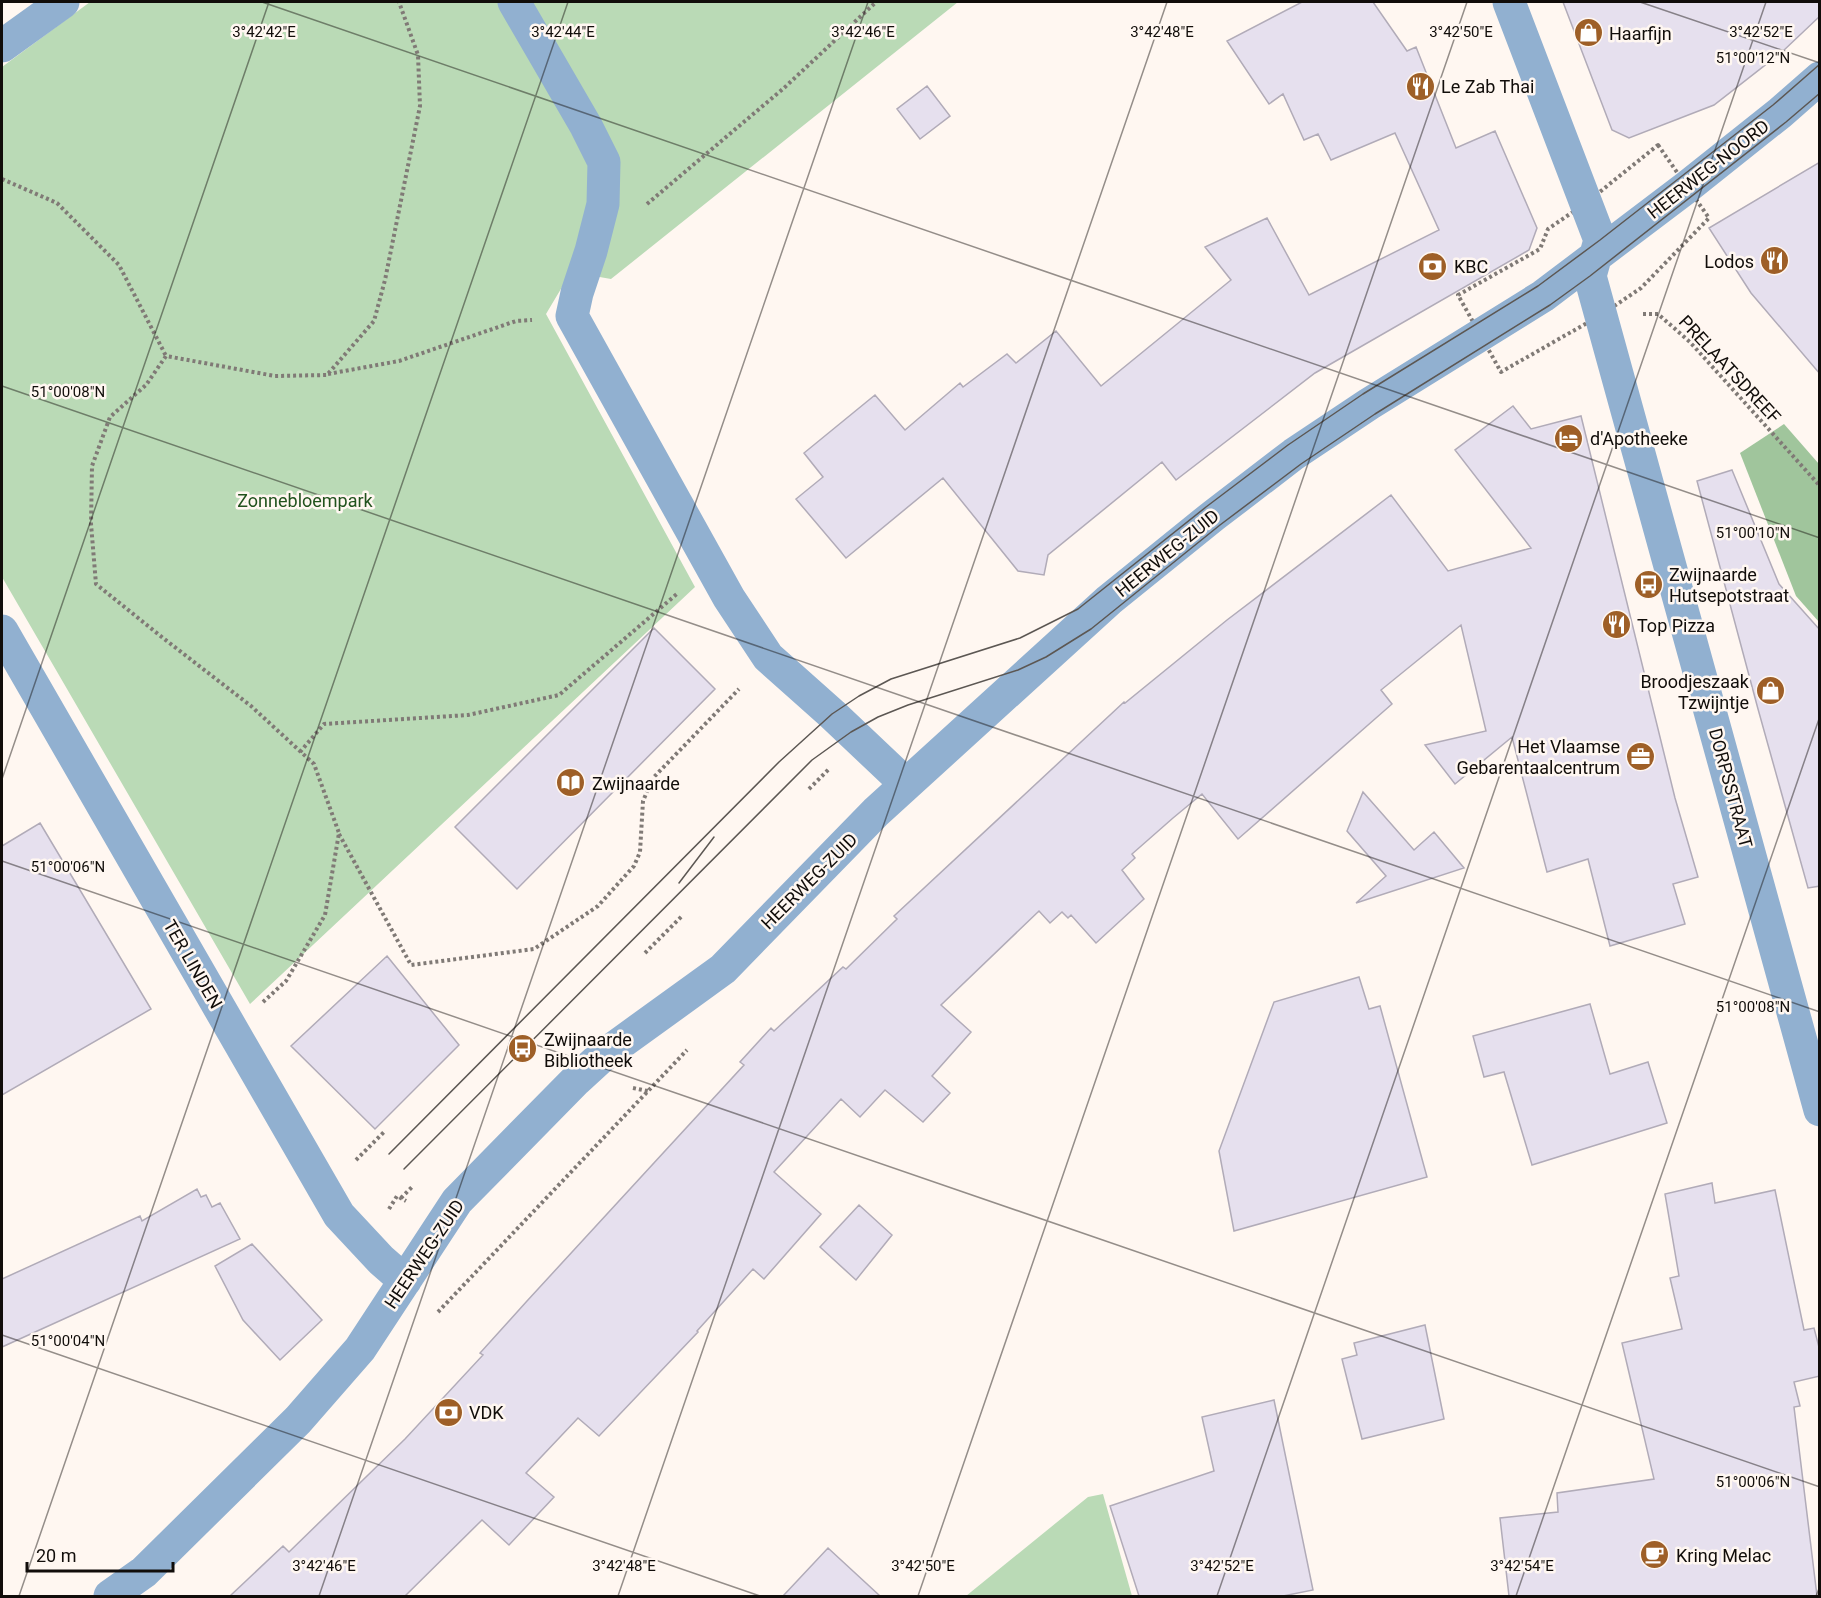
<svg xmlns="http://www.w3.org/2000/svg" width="1821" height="1598" font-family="Roboto,sans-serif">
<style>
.green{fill:#badab6}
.forest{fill:#a0c59c}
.building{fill:#e6e0ee;stroke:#b1abb8;stroke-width:1.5}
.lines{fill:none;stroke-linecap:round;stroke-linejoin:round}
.path{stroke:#807a76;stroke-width:4;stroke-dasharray:3 3;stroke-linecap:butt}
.minor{stroke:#91b0d0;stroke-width:33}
.tram{stroke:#5c5753;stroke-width:1.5}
.ticks{fill:none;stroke:#110d0a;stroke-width:1.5;stroke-opacity:0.45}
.labels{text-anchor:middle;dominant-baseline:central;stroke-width:5;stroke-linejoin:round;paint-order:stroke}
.poi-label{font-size:18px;fill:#110d0a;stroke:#fff7f1;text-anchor:start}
.street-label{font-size:18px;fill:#110d0a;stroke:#fff7f1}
.park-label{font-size:18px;fill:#21521d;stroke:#fff7f1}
.ticks-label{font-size:15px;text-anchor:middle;fill:#110d0a;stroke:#fff7f1;stroke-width:5;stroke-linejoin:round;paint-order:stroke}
</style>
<rect width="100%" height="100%" fill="#fff7f1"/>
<path class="green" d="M90,2H958L611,279L571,272L546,314L695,587L250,1004L2,577V67Z
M1103,1494L1132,1596H966L1088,1497Z"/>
<path class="forest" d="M1784,424L1819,464V622L1796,596L1740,453Z"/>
<path class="building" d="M1302,2H1373L1407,51L1416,47L1456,148L1495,131L1537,228L1529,250L1315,373L1176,480L1162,462L1048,555L1044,575L1018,571L943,478L846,558L796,499L823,477L804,453L875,395L905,430L960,383L963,387L1007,354L1016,363L1056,331L1101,386L1231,280L1205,247L1267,218L1309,295L1439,230L1395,133L1331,160L1318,134L1304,140L1283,94L1269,104L1227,41Z
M1563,2H1820V16L1782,52L1714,105L1629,138L1612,130Z
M927,86L950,116L920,139L897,109Z
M1820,162V374L1751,293L1709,228Z
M1513,406L1531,429L1581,416L1675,798L1698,877L1673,884L1685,924L1610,946L1588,859L1547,872L1512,737L1455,784L1425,745L1486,731L1461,625L1381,690L1392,704L1238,839L1202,794L1173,818L1132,854L1135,858L1122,870L1144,899L1096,943L1071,915L1068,918L1062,912L1050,923L1039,911L941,1005L971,1032L932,1076L950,1093L923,1122L885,1090L860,1117L841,1099L774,1172L821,1214L764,1279L753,1269L697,1331L698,1332L599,1436L578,1418L526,1473L554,1497L509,1545L482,1520L405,1596H230L283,1546L289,1552L405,1439L483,1355L480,1353L527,1301L744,1065L740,1062L771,1028L774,1031L843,967L846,969L897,919L894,916L1124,702L1125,703L1227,620L1391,495L1448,571L1531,548L1455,450Z
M1732,470L1779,584L1820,630V886L1808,888L1758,709L1697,481Z
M654,628L715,689L517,889L455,827Z
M1363,792L1414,850L1434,832L1464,868L1356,903L1386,876L1347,831Z
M40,823L151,1009L2,1095V846Z
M387,956L459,1045L375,1129L291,1046Z
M1359,977L1369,1009L1380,1006L1427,1177L1234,1231L1219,1151L1274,1002Z
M1590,1004L1610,1074L1648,1062L1667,1123L1532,1165L1504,1072L1484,1077L1473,1036Z
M1712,1183L1715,1203L1775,1190L1804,1330L1814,1328L1820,1351V1376L1794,1382L1800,1406L1794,1407L1817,1596H1509L1500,1518L1558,1512L1557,1493L1654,1479L1622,1343L1682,1329L1670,1278L1679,1276L1665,1194Z
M197,1189L201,1197L206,1195L212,1207L220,1203L240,1239L2,1347V1279L140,1216L142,1221Z
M859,1205L892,1235L856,1280L820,1247Z
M252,1244L322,1320L280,1360L243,1320L215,1266Z
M1425,1325L1444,1419L1362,1439L1342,1359L1357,1355L1354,1343Z
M1274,1400L1313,1590L1283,1596H1139L1110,1506L1214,1471L1202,1417Z
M828,1548L880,1596H783Z"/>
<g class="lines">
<path class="path" d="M1658,145L1709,218L1641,288L1601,315L1501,372L1458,295L1540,249L1548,229L1586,203Z
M2,179L57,203L119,265L166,356
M647,204L784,88L876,2
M1643,314H1658L1690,342L1820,486
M328,374L399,361L516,321L532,320
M300,752L324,724L468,715L559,695L678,593
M809,789L829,769
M339,834L411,965L534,949L598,906L634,866L640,852L643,801L653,778L739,689
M645,953L682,916
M263,1002L286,981L325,915L339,833L314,764L251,706L163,638L96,584L91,524L92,466L110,417L146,385L166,356L275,376L327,375L374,321L385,280L420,106L418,55L399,2
M633,1088L648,1091
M356,1160L385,1131
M401,1198L413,1186
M389,1209L397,1196L406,1201
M438,1312L687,1050"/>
<path class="minor" d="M514,2L586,126L604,162L603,204L591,251L577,293L572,316L729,598L768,657L832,714L906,784
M1509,2L1600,240L1590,276L1820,1110
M2,46L63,2
M2,631L339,1215L381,1260L405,1281
M110,1596L144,1572L298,1420L360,1349L457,1201L576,1080L600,1058L723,969L876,812L1109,600L1213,516L1294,454L1369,404L1543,296L1687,187L1780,113L1820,78"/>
<path class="tram" d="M679,883L714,837
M389,1154L779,762L832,714L859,696L891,679L1020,638L1078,609L1206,507L1288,445L1363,394L1538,286L1600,240L1773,105L1820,64
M404,1169L812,760L851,732L878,717L908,705L1018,670L1046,657L1091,629L1220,525L1301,464L1375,414L1550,305L1590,276L1786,122L1820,93"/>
</g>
<path class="ticks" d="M262,2L1820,538M1640,2L1820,63M2,386L1820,1012M2,779L269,2M2,861L1820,1487M2,1335L760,1596M19,1596L568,2M319,1596L868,2M618,1596L1167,2M918,1596L1467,2M1217,1596L1766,2M1516,1596L1820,716M1816,1596L1820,1586"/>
<defs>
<symbol id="shop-disc" viewBox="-11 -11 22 22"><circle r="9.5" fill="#9e5f27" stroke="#fff7f1"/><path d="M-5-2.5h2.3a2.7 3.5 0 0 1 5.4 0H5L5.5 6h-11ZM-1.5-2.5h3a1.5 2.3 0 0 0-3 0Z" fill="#fff"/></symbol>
<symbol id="restaurant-disc" viewBox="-11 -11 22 22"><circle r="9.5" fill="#9e5f27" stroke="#fff7f1"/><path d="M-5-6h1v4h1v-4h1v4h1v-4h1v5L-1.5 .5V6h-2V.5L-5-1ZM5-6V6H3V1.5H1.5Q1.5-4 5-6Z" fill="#fff"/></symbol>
<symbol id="bank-disc" viewBox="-11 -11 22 22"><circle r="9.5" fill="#9e5f27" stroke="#fff7f1"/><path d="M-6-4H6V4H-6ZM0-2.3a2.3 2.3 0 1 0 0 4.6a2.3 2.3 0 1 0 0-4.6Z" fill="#fff"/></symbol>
<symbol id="hotel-disc" viewBox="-11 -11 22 22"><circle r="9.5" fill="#9e5f27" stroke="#fff7f1"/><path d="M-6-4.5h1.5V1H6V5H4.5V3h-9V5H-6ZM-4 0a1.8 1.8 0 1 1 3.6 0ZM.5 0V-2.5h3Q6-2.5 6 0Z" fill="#fff"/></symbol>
<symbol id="bus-disc" viewBox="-11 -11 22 22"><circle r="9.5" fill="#9e5f27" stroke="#fff7f1"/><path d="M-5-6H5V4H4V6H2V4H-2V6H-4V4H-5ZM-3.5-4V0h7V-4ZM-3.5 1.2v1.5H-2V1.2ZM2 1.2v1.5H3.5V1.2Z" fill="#fff"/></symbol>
<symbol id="office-disc" viewBox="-11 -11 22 22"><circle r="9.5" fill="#9e5f27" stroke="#fff7f1"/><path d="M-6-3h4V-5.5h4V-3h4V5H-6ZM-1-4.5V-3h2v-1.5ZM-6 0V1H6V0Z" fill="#fff"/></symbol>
<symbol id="library-disc" viewBox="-11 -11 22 22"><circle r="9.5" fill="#9e5f27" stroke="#fff7f1"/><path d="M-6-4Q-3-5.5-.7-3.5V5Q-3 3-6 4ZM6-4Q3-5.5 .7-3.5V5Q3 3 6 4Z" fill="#fff"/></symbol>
<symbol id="cafe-disc" viewBox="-11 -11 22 22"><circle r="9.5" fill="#9e5f27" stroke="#fff7f1"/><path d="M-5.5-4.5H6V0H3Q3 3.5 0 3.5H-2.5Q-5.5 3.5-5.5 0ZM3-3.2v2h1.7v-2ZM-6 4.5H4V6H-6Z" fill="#fff"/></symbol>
</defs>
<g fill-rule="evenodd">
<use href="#shop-disc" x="1572" y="16" width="33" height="33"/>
<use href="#restaurant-disc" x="1404" y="70" width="33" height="33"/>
<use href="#restaurant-disc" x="1758" y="244" width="33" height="33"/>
<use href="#bank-disc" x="1416" y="250" width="33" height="33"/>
<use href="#hotel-disc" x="1552" y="422" width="33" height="33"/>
<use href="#bus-disc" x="1632" y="568" width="33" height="33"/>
<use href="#restaurant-disc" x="1600" y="608" width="33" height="33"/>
<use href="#shop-disc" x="1754" y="674" width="33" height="33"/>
<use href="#office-disc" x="1624" y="740" width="33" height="33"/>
<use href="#library-disc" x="554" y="766" width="33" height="33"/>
<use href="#bus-disc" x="506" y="1032" width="33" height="33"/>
<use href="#bank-disc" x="432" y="1396" width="33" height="33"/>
<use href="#cafe-disc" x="1638" y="1538" width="33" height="33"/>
</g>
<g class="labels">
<g class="poi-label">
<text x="1609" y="33">Haarfijn</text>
<text x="1441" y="86">Le Zab Thai</text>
<text x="1754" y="261" text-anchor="end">Lodos</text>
<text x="1454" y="266">KBC</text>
<text x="1590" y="438">d'Apotheeke</text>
<text x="1669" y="574">Zwijnaarde<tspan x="1669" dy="21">Hutsepotstraat</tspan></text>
<text x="1637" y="625">Top Pizza</text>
<text x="1749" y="681" text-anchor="end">Broodjeszaak<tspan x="1749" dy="21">Tzwijntje</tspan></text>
<text x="1620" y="746" text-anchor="end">Het Vlaamse<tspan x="1620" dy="21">Gebarentaalcentrum</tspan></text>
<text x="592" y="783">Zwijnaarde</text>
<text x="544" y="1039">Zwijnaarde<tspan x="544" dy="21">Bibliotheek</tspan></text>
<text x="469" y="1412">VDK</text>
<text x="1676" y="1555">Kring Melac</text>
</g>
<g class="street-label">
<text transform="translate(1708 169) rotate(-38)">HEERWEG-NOORD</text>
<text transform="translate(1730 369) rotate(47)">PRELAATSDREEF</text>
<text transform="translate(1167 553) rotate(-39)">HEERWEG-ZUID</text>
<text transform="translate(1731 788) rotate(75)">DORPSSTRAAT</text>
<text transform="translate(809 881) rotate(-45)">HEERWEG-ZUID</text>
<text transform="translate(193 964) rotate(60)">TER LINDEN</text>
<text transform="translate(424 1254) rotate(-56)">HEERWEG-ZUID</text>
</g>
<g class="park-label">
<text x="305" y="500">Zonnebloempark</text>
</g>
</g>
<g class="ticks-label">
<text x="264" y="37">3°42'42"E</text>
<text x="563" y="37">3°42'44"E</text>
<text x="863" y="37">3°42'46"E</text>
<text x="1162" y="37">3°42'48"E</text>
<text x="1461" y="37">3°42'50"E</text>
<text x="1761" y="37">3°42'52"E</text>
<text x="1753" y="63">51°00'12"N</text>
<text x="68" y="397">51°00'08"N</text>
<text x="1753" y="538">51°00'10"N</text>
<text x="68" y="872">51°00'06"N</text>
<text x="1753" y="1012">51°00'08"N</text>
<text x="68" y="1346">51°00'04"N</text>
<text x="1753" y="1487">51°00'06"N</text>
<text x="324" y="1571">3°42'46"E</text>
<text x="624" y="1571">3°42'48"E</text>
<text x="923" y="1571">3°42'50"E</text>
<text x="1222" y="1571">3°42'52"E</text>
<text x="1522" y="1571">3°42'54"E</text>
</g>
<rect width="1821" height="1598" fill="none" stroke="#110d0a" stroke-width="6"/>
<path d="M27 1562v9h146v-9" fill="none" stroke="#110d0a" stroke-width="3"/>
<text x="36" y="1562" font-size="18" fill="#110d0a" stroke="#fff7f1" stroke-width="4.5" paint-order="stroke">20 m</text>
</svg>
